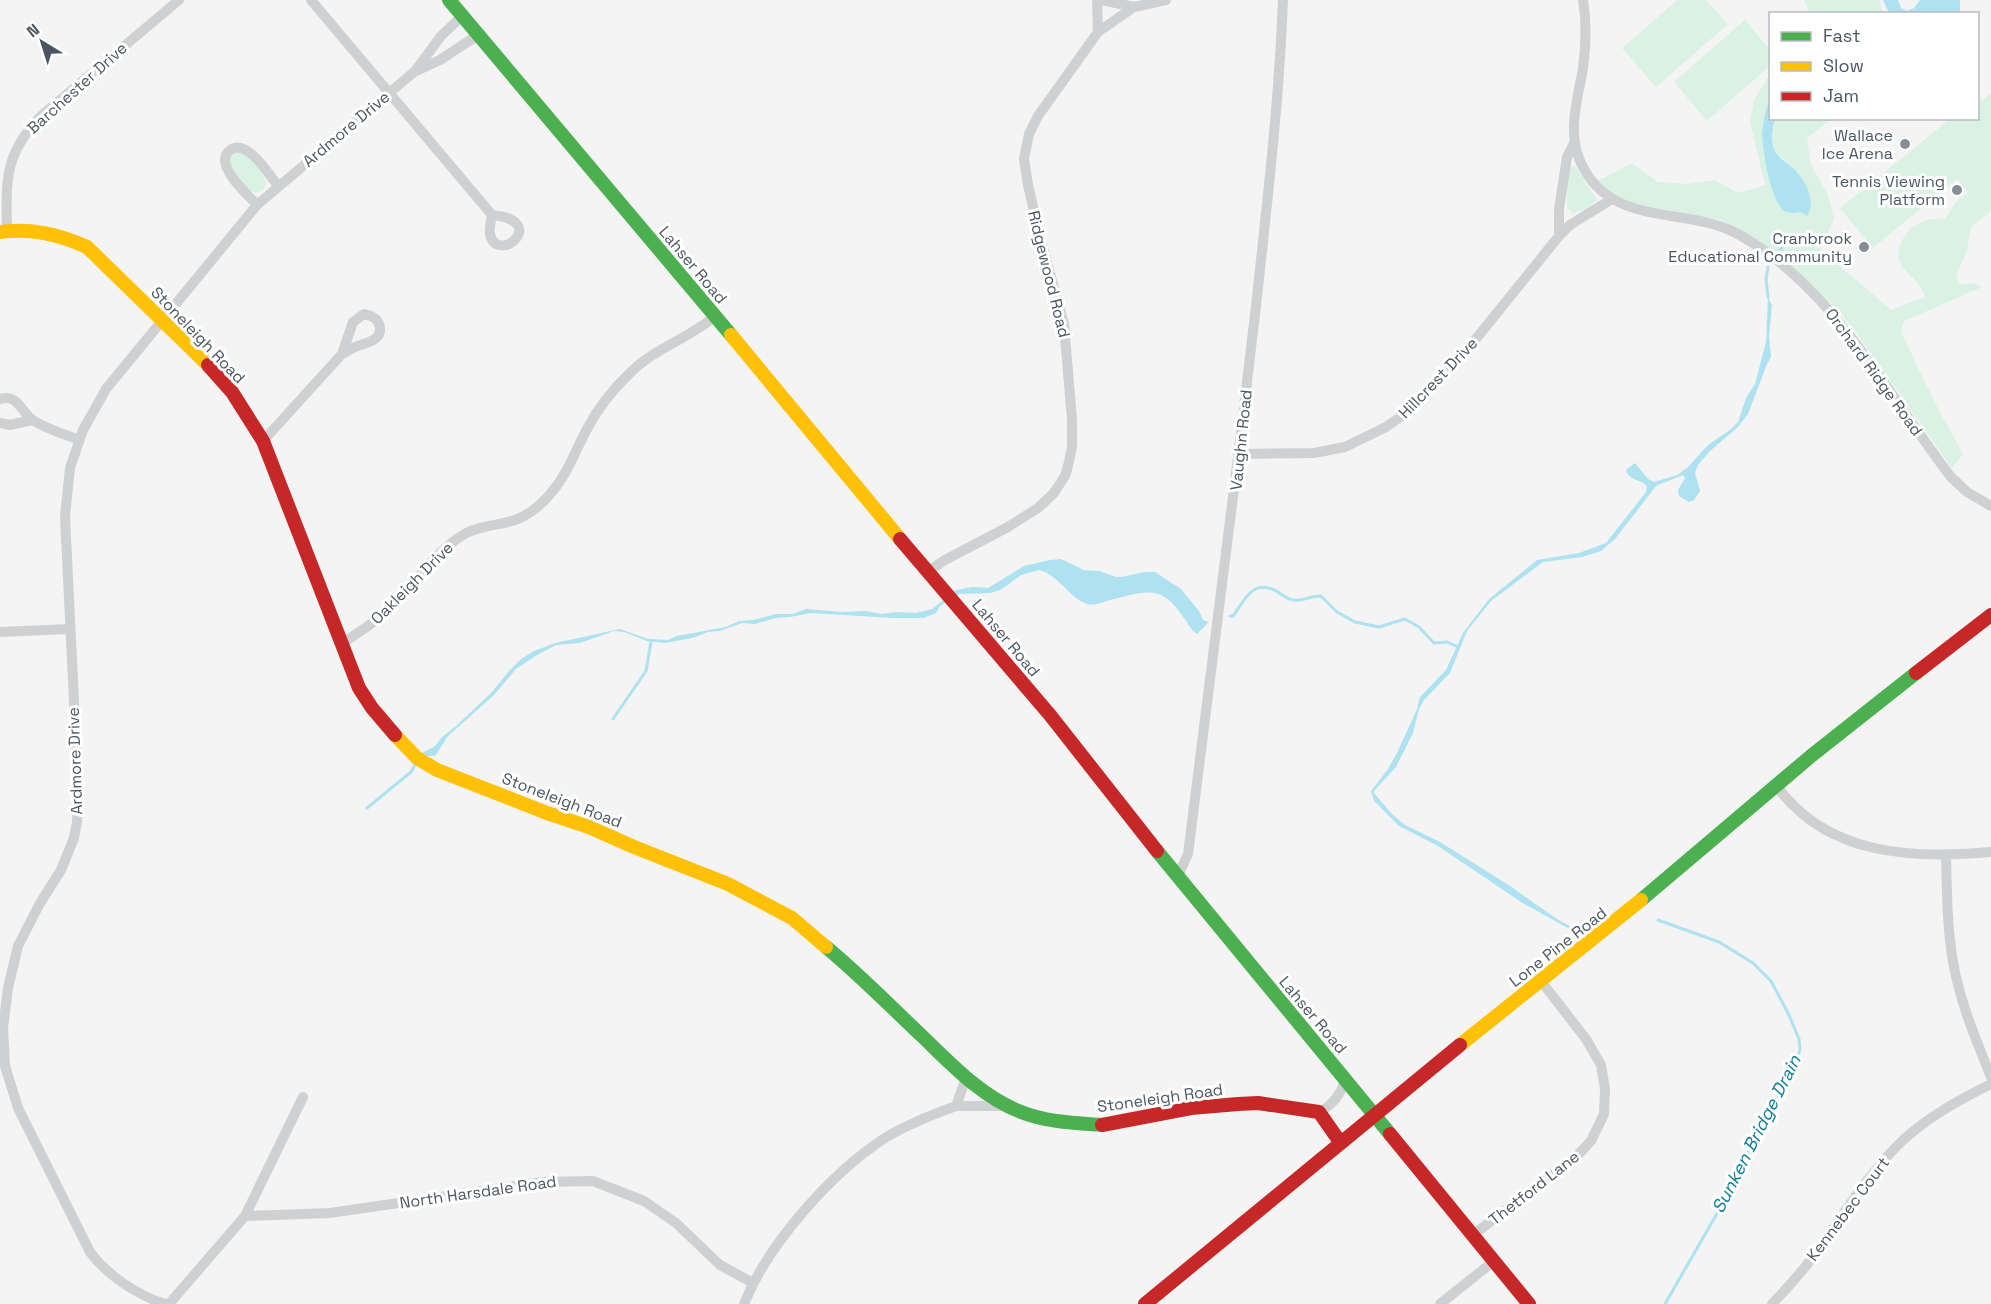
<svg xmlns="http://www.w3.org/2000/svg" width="1991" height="1304" font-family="'Space Grotesk',sans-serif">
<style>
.green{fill:#d9f2e3}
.water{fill:#aee2f0}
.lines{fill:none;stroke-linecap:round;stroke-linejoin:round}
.stream{stroke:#aee2f0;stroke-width:3}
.street{stroke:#ced0d2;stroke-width:10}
.fast{stroke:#4caf50;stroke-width:14}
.slow{stroke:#ffc107;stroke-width:14}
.jam{stroke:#c62828;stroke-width:14}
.poi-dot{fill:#868d94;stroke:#fff;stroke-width:2}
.labels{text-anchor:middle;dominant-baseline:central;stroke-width:6;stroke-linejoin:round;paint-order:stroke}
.street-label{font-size:16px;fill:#4a5661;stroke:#fff}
.poi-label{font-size:16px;fill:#4a5661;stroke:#fff;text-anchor:end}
.water-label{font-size:18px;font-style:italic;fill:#0c7c9b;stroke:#fff}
</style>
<rect width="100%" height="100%" fill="#f4f4f4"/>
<path class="green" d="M1677,0H1706L1728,24L1656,87L1622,48Z
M1804,0H1879L1883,13H1810Z
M1745,20L1770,50V66L1707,121L1674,82Z
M1770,74C1770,82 1772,90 1770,97C1768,110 1763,121 1762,134C1761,154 1773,198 1787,213L1801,212L1804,213L1811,200L1806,187L1795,170L1775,151L1773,143L1775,119H1831L1807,138L1811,165L1827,193L1834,219L1820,249L1891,310L1925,297C1919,279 1906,275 1900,263C1894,250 1904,234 1914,226C1924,220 1934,217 1945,219L1957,201L1968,192L1957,179L1873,248L1840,208L1950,119L1978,118V96L1982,101L1991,93V211L1971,227L1967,250L1956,276L1959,284L1973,283L1982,287L1904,321L1901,332L1935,403L1963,454L1952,468L1858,335L1838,310L1785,261L1753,238L1721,220L1636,204L1614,195L1598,181L1632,163L1658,182L1689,184L1715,180L1738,193L1765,185L1750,122L1754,100Z
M238,152C249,156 263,172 266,183L263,190L256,193C243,189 231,171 229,159Z
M1575,166L1597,200L1587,209L1573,213L1567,208V181L1571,167Z"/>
<path class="water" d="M1883,0H1898L1901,8L1907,11L1914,8L1920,0H1960V14L1889,13Z
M1770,97V118L1775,119C1773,128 1770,142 1775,151C1779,158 1786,162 1792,167C1804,178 1818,201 1807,216L1801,212C1795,213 1788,214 1783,210C1771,199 1762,150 1762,134C1763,121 1766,109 1770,97Z
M1768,297L1772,305L1769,336L1771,357L1767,364L1748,414L1738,427L1710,451L1698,465L1695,473L1700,491L1694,500L1689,502L1679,496L1678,490L1685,478L1683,475L1656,486L1615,539L1601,551L1582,557L1543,562L1491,601L1467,631L1450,673L1424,700L1419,709L1413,733L1396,767L1373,792L1392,814L1405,825L1440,842L1507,884L1557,919L1575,929L1584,931L1581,933L1573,931L1521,902L1438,846L1399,826L1374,801L1371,791L1388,769L1397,753L1417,709L1420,697L1446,670L1463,633L1489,599L1537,560L1579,553L1606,543L1646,492L1647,486C1640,479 1628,480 1626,470L1635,463L1648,479L1654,482L1677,475L1687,468L1708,445L1731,429L1738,422L1746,398L1755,384L1761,361L1766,342Z
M1061,559L1084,570L1099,571L1116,577H1121L1145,572H1155L1181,589L1199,611L1203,620L1209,622L1197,634L1193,631C1164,587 1159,587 1110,600C1102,602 1096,606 1087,604C1068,597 1059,575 1039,570L1021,575L1002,589L991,593L959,594L940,606L936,613L923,618H893L811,613L790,617L775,618L755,624L742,623L720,631L708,632L692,638L665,643L647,641L624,632L614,631L580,643L556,645L537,655L516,669L494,695L448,736L435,756H423L420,754L435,746L442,737L456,726L491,693L509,671L521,659L534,651L555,643L620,629L648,639L668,640L677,636L726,627L739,621L754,620L776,614H792L806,609L843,612L865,611L882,614L897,612L916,613L932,609L956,590L972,587L988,588L1024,566L1050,560Z"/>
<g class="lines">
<path class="stream" d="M1779,251L1782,248
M1768,297L1766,279L1768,267
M1230,616H1233C1243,603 1251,581 1272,589C1280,592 1285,599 1293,600C1302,602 1312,595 1321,596L1337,612L1355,622L1379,627L1405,619L1419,627L1434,643L1447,642L1456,646
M613,719L646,671L651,642
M367,808L411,772L416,763
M1658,920L1719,942L1753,963L1771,981L1789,1015L1799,1039L1800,1050L1787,1082L1770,1112L1715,1217L1665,1304"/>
<path class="street" d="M311,0L492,215
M1102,0L1134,7L1166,0
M1583,0C1587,23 1586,45 1583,68C1578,98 1567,131 1580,161C1610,229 1684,205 1738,234C1836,289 1885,392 1951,477L1967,492L1991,506
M1098,32L1134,7
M416,70L441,36L462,16
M257,205C247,194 233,182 227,168C224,162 224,156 229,151C246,136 269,175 278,186
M492,215C551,221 497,266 490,234C489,228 491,221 492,215Z
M7,231C6,181 4,154 41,116L179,0
M1559,236L1570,225L1612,199
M0,399C18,393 21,413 34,421C47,429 64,434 79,440
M0,423L10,425L32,420
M263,441L342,354C346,352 350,349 355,347C364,343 385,341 379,324C376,317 371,316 364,314L353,322L342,354
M1240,454L1314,453L1345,447L1386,427L1412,409L1471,345L1559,236V209L1567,157L1574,143
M927,572L945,560L1008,527L1038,508L1053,494L1065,476L1068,466L1072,447V420L1064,324L1041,241L1028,185L1024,159L1029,134L1038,116L1098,32L1097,0
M0,632L69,629
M341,644C363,630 384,616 402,596C421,575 438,550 463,535C479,525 497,526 515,520C529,515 542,504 551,493C568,474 575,451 587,429C598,408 614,388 631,372C655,348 690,338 715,316
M1776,785C1826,856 1913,859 1991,852
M1946,856C1947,891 1947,927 1953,962C1960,1002 1976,1040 1991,1077
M1178,876L1188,854C1211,672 1235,489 1256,306C1267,204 1279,103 1283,0
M956,1106H1007
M1319,1112C1333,1105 1341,1094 1345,1080
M245,1216L330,1213L542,1182L593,1181L644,1201L676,1223L720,1265L753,1283
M1473,1235L1575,1158L1591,1141L1604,1114L1605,1089L1601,1065L1586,1039L1541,981
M165,1304C137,1295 107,1275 90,1252L18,1108L5,1066L3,1028L8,988L18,946L39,905L61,870L74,838L77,822L78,784L65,516L70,468L83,430L106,389L257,205L414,72L440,60L478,35
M169,1304L245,1216L303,1097
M744,1304C768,1244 831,1173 885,1138C908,1124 931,1115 956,1106L966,1078
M1440,1304L1494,1261
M1772,1304C1784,1292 1795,1279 1806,1266C1838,1224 1864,1178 1902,1141C1928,1117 1959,1100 1991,1084"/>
<path class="fast" d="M449,0L731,335
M1157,851L1390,1134
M1641,900L1811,756L1916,673
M826,947C860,975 891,1007 923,1037C952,1065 982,1097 1021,1112C1046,1122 1075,1123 1102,1125"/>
<path class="slow" d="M0,232C31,228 58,234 87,247L208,365
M731,335L900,539
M395,735L417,758L437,770L547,813L589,827L634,847L728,884L792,918L826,947
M1460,1045L1641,900"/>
<path class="jam" d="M208,365L232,392L263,441L359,688L372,708L395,735
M900,539L1050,715L1157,851
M1916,673L1991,615
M1102,1125L1191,1108L1238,1104L1258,1103L1319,1112L1340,1142
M1390,1134L1529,1304
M1145,1304L1460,1045"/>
</g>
<g class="poi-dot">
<circle cx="1905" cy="144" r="6"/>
<circle cx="1957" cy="190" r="6"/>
<circle cx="1864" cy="247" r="6"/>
</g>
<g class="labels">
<g class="street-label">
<text transform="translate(77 88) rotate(-42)">Barchester Drive</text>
<text transform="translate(346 129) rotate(-40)">Ardmore Drive</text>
<text transform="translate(693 265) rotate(50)">Lahser Road</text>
<text transform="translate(1049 274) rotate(76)">Ridgewood Road</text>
<text transform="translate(198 335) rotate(46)">Stoneleigh Road</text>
<text transform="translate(1874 372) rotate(54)">Orchard Ridge Road</text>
<text transform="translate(1438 378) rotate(-46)">Hillcrest Drive</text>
<text transform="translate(1241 440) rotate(-84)">Vaughn Road</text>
<text transform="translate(412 583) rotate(-45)">Oakleigh Drive</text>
<text transform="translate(1006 638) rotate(50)">Lahser Road</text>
<text transform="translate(75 761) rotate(-92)">Ardmore Drive</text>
<text transform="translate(562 800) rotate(21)">Stoneleigh Road</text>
<text transform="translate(1558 947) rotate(-38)">Lone Pine Road</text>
<text transform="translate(1313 1015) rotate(50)">Lahser Road</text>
<text transform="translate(1160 1098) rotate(-8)">Stoneleigh Road</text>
<text transform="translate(1534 1188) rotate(-38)">Thetford Lane</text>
<text transform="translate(478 1192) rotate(-8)">North Harsdale Road</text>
<text transform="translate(1848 1209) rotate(-53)">Kennebec Court</text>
</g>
<g class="poi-label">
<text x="1893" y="135">Wallace<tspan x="1893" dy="18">Ice Arena</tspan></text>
<text x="1945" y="181">Tennis Viewing<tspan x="1945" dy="18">Platform</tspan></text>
<text x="1852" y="238">Cranbrook<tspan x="1852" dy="18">Educational Community</tspan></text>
</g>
<g class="water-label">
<text transform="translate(1756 1134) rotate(-63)">Sunken Bridge Drain</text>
</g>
</g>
<rect x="1769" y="12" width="210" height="108" fill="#ffffff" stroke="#b7bbc0" stroke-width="1.5"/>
<rect x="1781" y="32" width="30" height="9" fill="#4caf50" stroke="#b7bbc0" stroke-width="1.5"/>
<text x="1823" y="42" font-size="18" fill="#4a5661">Fast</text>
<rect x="1781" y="62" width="30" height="9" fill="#ffc107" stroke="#b7bbc0" stroke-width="1.5"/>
<text x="1823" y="72" font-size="18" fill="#4a5661">Slow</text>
<rect x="1781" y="92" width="30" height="9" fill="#c62828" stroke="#b7bbc0" stroke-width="1.5"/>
<text x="1823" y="102" font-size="18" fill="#4a5661">Jam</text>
<g transform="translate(42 42) rotate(322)" stroke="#ffffff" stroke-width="4.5" paint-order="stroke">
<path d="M0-4.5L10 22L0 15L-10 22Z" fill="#4a5661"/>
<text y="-9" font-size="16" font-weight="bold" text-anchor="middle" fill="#4a5661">N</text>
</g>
</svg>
